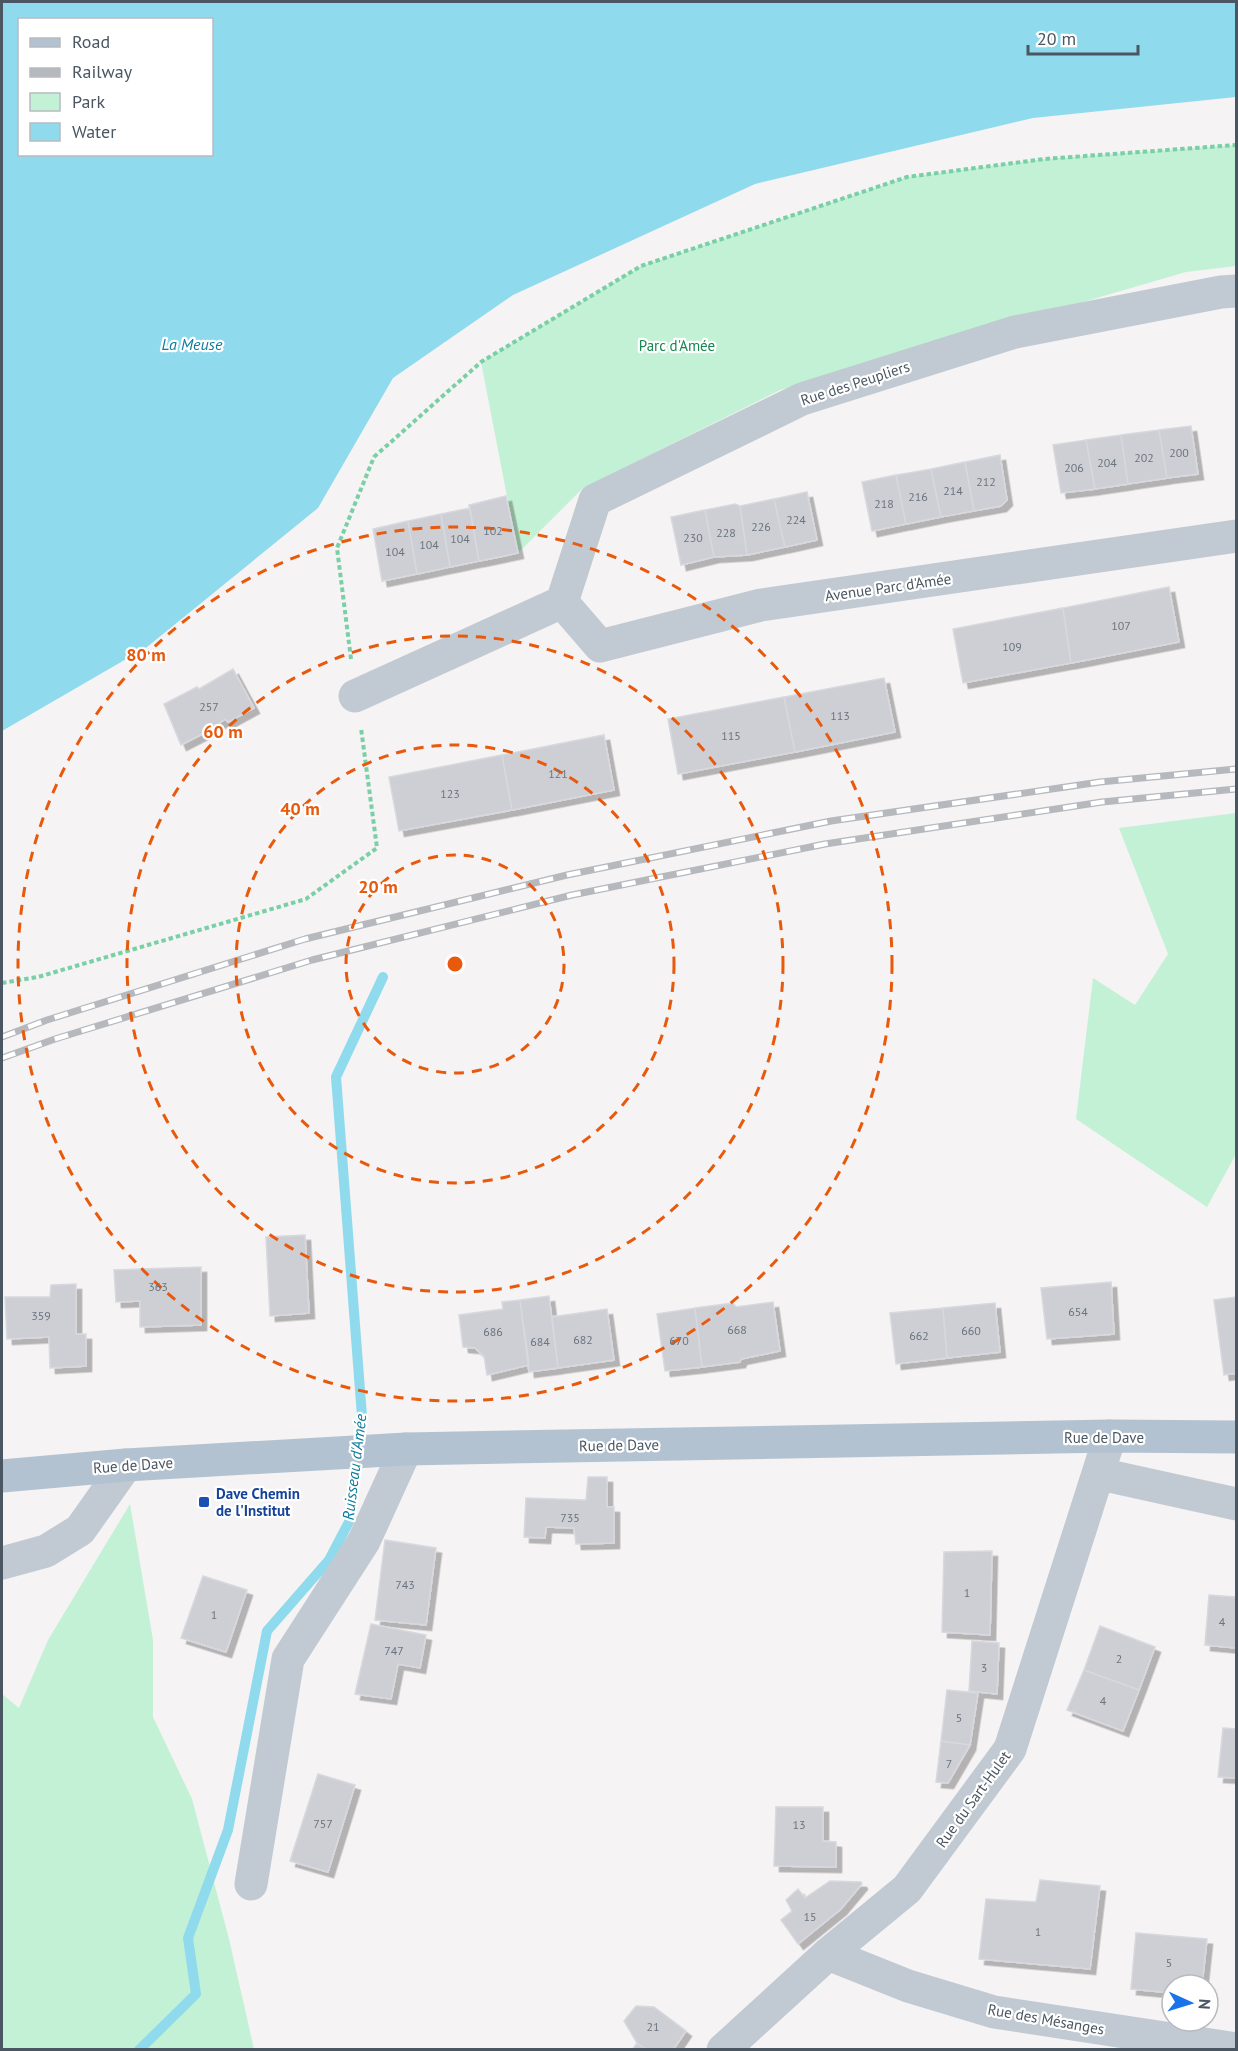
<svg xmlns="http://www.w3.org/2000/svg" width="1238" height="2051" font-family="'PT Sans',sans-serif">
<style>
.green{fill:#c3f1d5}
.water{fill:#90daee;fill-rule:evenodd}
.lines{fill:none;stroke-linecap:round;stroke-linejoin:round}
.stream{stroke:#90daee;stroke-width:10}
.building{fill:#cdcfd5;stroke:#d7d9de;stroke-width:1.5;filter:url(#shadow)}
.path{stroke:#7ad0a6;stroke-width:4;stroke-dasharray:4.5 3;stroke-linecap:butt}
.minor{stroke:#c1cad2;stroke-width:33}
.major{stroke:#b3c2d1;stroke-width:33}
.rail-casing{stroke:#b5b8bd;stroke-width:7}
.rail{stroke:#fff;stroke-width:4.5;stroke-dasharray:14;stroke-linecap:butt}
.ring{fill:none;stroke:#e8590c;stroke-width:3;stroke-dasharray:10 8}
.transit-dot{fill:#1a4fb4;stroke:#fff;stroke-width:2}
.labels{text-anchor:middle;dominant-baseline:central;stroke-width:4.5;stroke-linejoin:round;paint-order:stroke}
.number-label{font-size:12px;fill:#6b747e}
.park-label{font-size:15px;fill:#17864f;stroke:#fff}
.street-label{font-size:15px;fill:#4a5661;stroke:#fff}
.transit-label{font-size:15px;font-weight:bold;fill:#164399;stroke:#fff;text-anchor:start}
.water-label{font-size:16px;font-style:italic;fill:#0c7c9b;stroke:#fff}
.centre{fill:#e8590c;stroke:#fff;stroke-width:3}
.ring-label{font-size:18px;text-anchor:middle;font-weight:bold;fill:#e8590c;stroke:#fff;stroke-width:4.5;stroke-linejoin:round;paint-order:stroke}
</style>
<defs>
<filter id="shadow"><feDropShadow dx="5.5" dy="5.5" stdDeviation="0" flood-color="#0004"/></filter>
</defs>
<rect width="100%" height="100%" fill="#f5f3f3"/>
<path class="green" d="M1236,145V266L1186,272L780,390L582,489L518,553L481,362L641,266L907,177L1044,159Z
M1236,813V1154L1207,1207L1076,1119L1093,978L1135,1005L1168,954L1119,828Z
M130,1504L153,1640V1717L192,1799L229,1939L254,2049H2V1694L19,1708L48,1640Z"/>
<path class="water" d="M2,2H1236V97L1033,118L755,184L513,295L393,378L318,508L147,647L2,731ZM20,20H212V154H20Z"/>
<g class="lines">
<path class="stream" d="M139,2050L196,1994L188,1938L228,1830L267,1631L329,1560L350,1520L362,1416L336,1077L383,977"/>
</g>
<path class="building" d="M1191,426L1198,474L1167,478L1159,430Z
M1159,430L1167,478L1128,484L1121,435Z
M1121,435L1128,484L1095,489L1086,440Z
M1086,440L1095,489L1061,493L1053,445Z
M1000,455L1007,500L1001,506L974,511L965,462Z
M965,462L974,511L941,517L931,469Z
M931,469L941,517L906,524L896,475Z
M896,475L906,524L872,531L862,482Z
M807,492L817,540L785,547L774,499Z
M506,496L518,553L479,561L469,505Z
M774,499L785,547L747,555L740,506Z
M735,504L740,506L747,555L714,557L705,510Z
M470,508L479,561L450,567L441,514Z
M705,510L714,557L681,565L671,517Z
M441,514L450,567L417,574L408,521Z
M408,521L417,574L382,581L373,529Z
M1169,587L1179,642L1071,663L1063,608Z
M1063,608L1071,663L963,683L953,629Z
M233,669L254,708L228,722L225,719L210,730L181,745L164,704L197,687L199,689Z
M884,678L895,732L795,752L784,697Z
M784,697L795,752L678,774L668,719Z
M604,735L614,790L512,810L502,755Z
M502,755L512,810L399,831L389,777Z
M305,1235L309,1313L270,1316L266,1237Z
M201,1267V1325L140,1327V1301L116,1302L114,1270Z
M1111,1282L1114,1334L1047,1339L1041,1288Z
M76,1284V1334H86V1366L50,1368L49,1337L7,1339L5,1297H50L51,1285Z
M549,1296L558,1368L529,1372L520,1300Z
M1236,1297V1373L1224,1375L1214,1300Z
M520,1300L529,1365L487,1375L484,1356L475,1348L463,1347L459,1315L503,1309L502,1302Z
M773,1302L780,1351L741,1359L740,1362L702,1367L695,1308L733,1303L736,1307Z
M995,1303L1000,1352L947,1358L943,1308Z
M695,1308L702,1367L665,1371L657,1314Z
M943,1308L947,1358L896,1364L890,1313Z
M607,1309L614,1360L558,1368L552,1317Z
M588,1477H607V1507H614V1543L576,1544L574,1528L546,1527L545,1538L524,1537L526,1498L586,1500Z
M385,1540L436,1548L426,1625L375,1620Z
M992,1551L990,1635L942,1632L944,1552Z
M203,1576L247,1590L226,1652L181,1638Z
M1209,1595L1236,1597V1648L1205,1645Z
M371,1624L426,1635L420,1668L398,1664L391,1699L355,1694Z
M1100,1626L1155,1647L1139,1690L1084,1670Z
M972,1641L999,1643L997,1694L969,1691Z
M1084,1670L1139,1690L1123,1731L1067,1710Z
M947,1690L978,1693L970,1745L941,1741Z
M1223,1728L1236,1729V1778L1218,1777Z
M941,1741L970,1745L948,1783L936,1782Z
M318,1774L355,1785L328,1872L290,1861Z
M776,1807H823V1841L836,1842V1867L774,1866Z
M1040,1880L1100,1886L1090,1969L979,1959L986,1899L1036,1902Z
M830,1881L861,1882L862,1884L841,1909L798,1944L781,1920L792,1911L786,1900L798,1889L805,1898Z
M1136,1933L1207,1939L1202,1985H1172V1993L1131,1989Z
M636,2006L654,2007L686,2031L673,2050H647L637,2043L624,2021Z
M637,2043L647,2050H632Z"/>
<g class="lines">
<path class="path" d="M351,659L337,548L374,457L481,362L641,266L907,177L1044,159L1236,145
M2,983L38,977L306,899L377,848L361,728"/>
<path class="minor" d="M562,602L595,500L802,399L1015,332L1221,292L1236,291
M562,602L600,646L761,605L1236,536
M355,696L562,602
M1100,1474L1236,1504
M2,1563L46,1551L80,1530L126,1465
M251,1884L288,1659L364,1541L406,1449
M828,1954L908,1986L994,2012L1236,2049
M723,2050L828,1954L907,1889L1010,1749L1110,1436"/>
<path class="major" d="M2,1476L126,1465L406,1449L1110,1436L1236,1437"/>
<defs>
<path id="rail" d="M2,1037L47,1020L305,939L567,875L831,821L1100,782L1236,769
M2,1058L55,1039L312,960L572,895L825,844L1102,802L1236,789"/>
</defs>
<use href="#rail" class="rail-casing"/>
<use href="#rail" class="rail"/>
</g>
<g class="ring">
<circle cx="455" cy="964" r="109"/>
<circle cx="455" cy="964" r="219"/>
<circle cx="455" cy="964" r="328"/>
<circle cx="455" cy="964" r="437"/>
</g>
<rect class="transit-dot" x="198" y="1496" width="12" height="12" rx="3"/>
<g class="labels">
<g class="number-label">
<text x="1179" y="452">200</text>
<text x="1144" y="457">202</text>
<text x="1107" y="462">204</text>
<text x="1074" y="467">206</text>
<text x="986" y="481">212</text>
<text x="953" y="490">214</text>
<text x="918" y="496">216</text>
<text x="884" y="503">218</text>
<text x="796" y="519">224</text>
<text x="761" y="526">226</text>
<text x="493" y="530">102</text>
<text x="726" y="532">228</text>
<text x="693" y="537">230</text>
<text x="460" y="538">104</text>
<text x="429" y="544">104</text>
<text x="395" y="551">104</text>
<text x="1121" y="625">107</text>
<text x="1012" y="646">109</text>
<text x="209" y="706">257</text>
<text x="840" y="715">113</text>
<text x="731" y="735">115</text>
<text x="558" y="773">121</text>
<text x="450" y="793">123</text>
<text x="158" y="1286">363</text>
<text x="1078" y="1311">654</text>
<text x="41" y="1315">359</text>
<text x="737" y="1329">668</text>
<text x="971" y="1330">660</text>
<text x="493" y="1331">686</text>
<text x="919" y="1335">662</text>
<text x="583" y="1339">682</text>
<text x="679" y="1340">670</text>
<text x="540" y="1341">684</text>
<text x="570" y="1517">735</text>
<text x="405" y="1584">743</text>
<text x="967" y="1592">1</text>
<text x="214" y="1614">1</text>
<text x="1222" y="1621">4</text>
<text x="394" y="1650">747</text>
<text x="1119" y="1658">2</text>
<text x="984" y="1667">3</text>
<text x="1103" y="1700">4</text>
<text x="959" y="1717">5</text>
<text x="949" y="1763">7</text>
<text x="323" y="1823">757</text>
<text x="799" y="1824">13</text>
<text x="810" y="1916">15</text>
<text x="1038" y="1931">1</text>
<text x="1169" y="1962">5</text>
<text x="653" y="2026">21</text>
</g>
<g class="park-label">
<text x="677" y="345">Parc d'Amée</text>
</g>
<g class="street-label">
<text transform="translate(855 383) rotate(-18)">Rue des Peupliers</text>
<text transform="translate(888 587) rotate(-8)">Avenue Parc d'Amée</text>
<text x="1104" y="1437">Rue de Dave</text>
<text transform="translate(619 1445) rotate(-1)">Rue de Dave</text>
<text transform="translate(133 1465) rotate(-4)">Rue de Dave</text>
<text transform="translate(973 1799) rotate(-54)">Rue du Sart-Hulet</text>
<text transform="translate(1046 2019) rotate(10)">Rue des Mésanges</text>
</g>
<g class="transit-label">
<text x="216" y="1493">Dave Chemin<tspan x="216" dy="17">de l'Institut</tspan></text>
</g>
<g class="water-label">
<text x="192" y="344">La Meuse</text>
<text transform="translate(354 1467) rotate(-83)">Ruisseau d'Amée</text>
</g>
</g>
<circle cx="455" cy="964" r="9" class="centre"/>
<g class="ring-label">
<text x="146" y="661">80 m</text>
<text x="223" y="738">60 m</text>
<text x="300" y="815">40 m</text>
<text x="378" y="893">20 m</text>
</g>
<rect width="1238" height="2051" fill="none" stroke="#4a5661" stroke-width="6"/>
<rect x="18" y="18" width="195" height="138" fill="#ffffff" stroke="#b7bbc0" stroke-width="1.5"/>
<rect x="30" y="38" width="30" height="9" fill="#b3c2d1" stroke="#b7bbc0" stroke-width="1.5"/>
<text x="72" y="48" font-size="18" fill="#4a5661">Road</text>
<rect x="30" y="68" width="30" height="9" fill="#b5b8bd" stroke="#b7bbc0" stroke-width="1.5"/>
<text x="72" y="78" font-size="18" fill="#4a5661">Railway</text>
<rect x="30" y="93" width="30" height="18" fill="#c3f1d5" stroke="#b7bbc0" stroke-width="1.5"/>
<text x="72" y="108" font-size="18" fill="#4a5661">Park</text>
<rect x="30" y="123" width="30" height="18" fill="#90daee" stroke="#b7bbc0" stroke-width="1.5"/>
<text x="72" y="138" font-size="18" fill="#4a5661">Water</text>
<g transform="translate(1190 2003) rotate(94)"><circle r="28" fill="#ffffff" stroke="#b7bbc0" stroke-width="1.5"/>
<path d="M0-4.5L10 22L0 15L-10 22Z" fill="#1a73e8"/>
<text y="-9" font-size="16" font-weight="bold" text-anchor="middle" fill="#4a5661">N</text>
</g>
<path d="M1028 45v9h110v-9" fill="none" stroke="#4a5661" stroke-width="3"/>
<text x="1037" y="45" font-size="18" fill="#4a5661" stroke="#ffffff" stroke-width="4.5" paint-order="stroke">20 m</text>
</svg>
